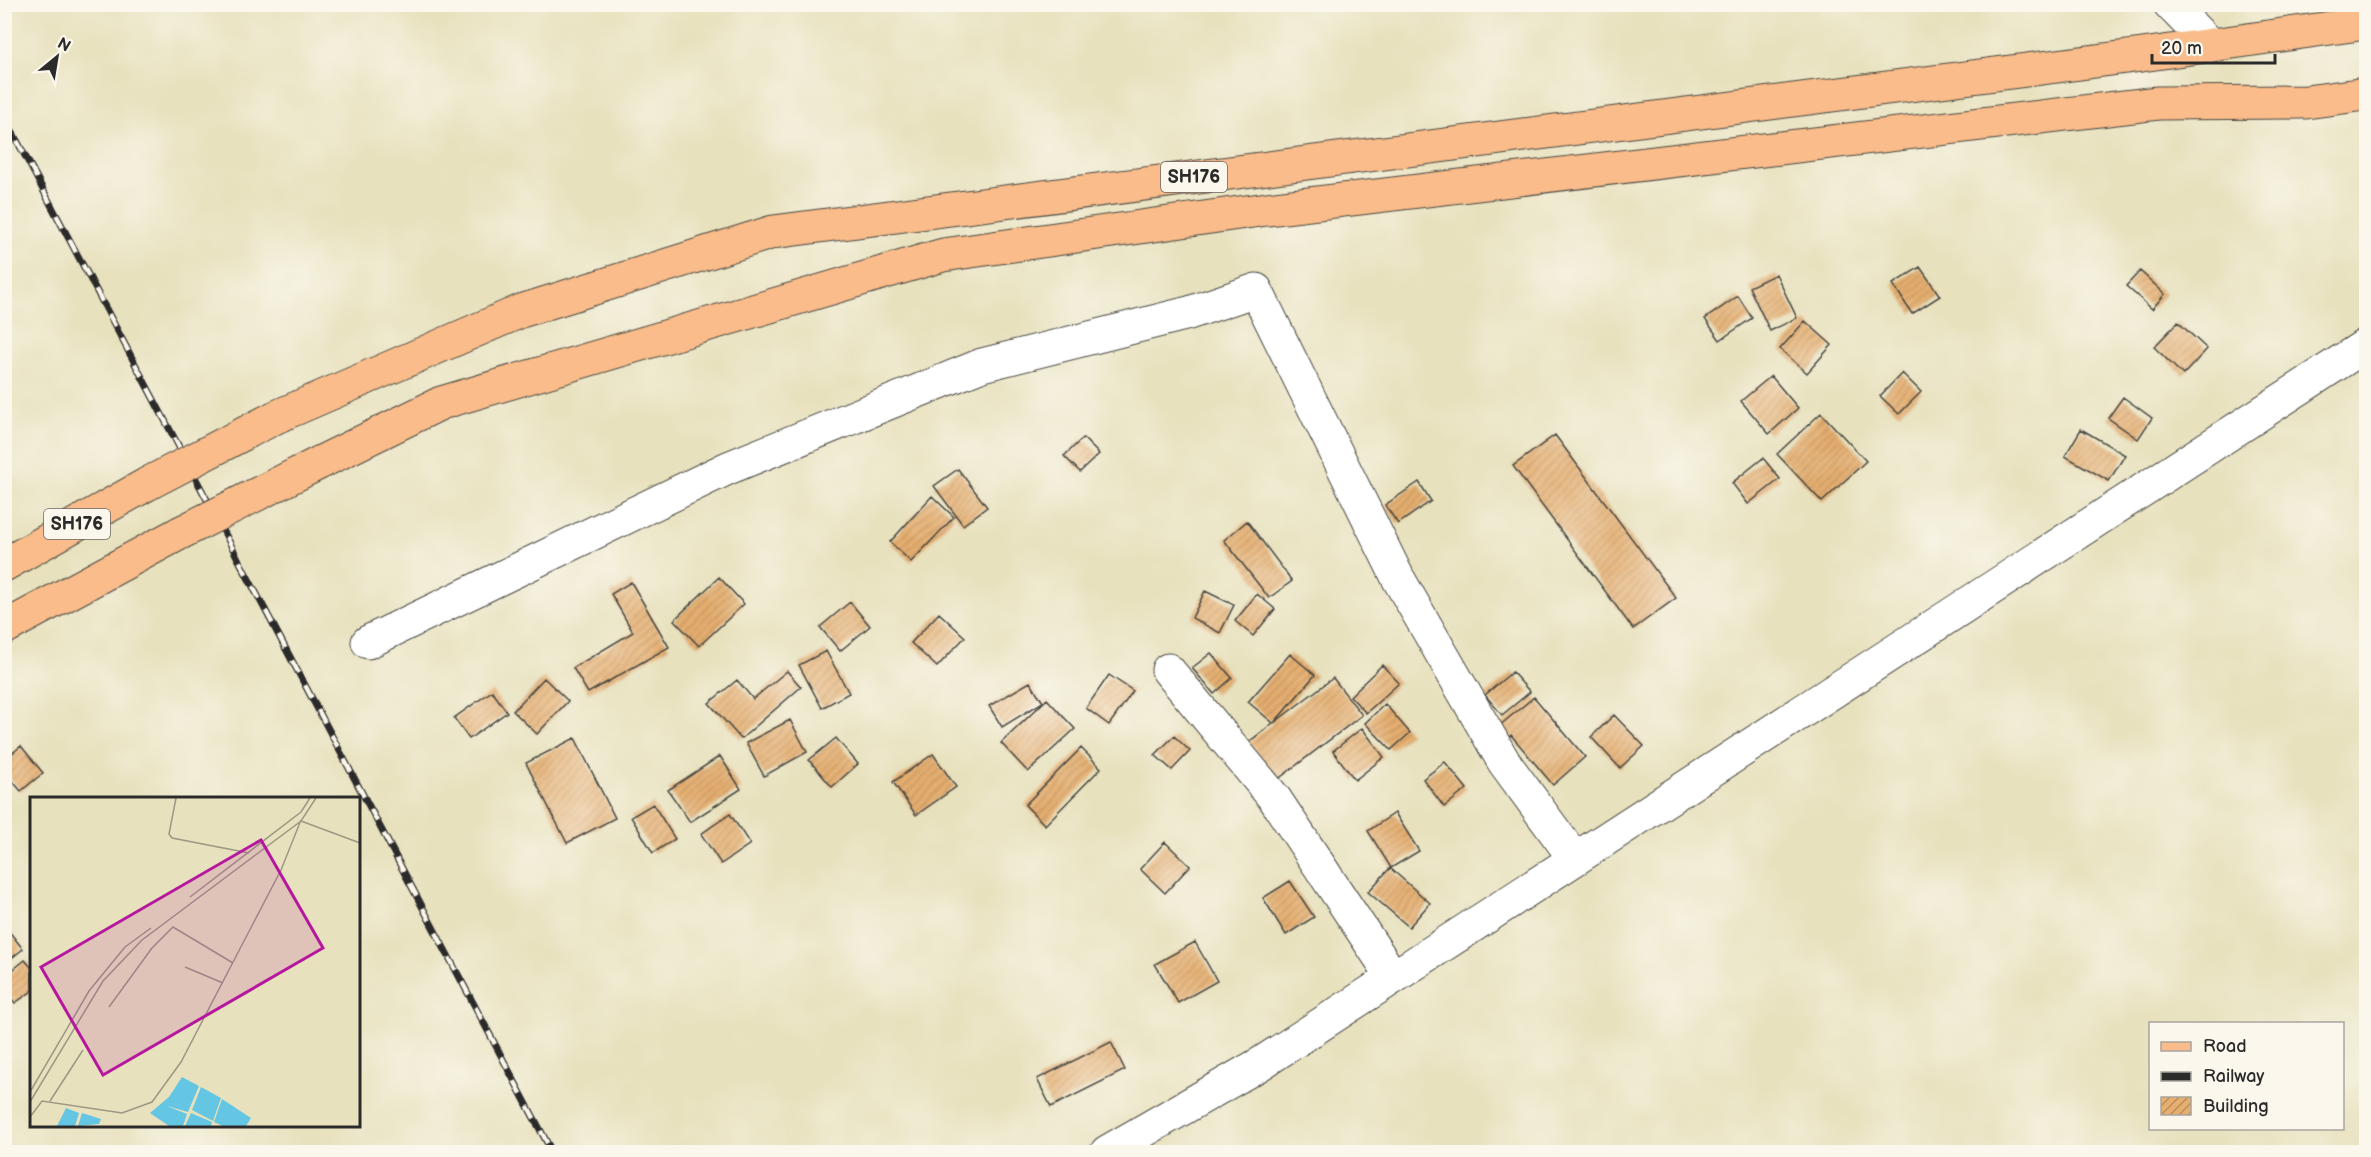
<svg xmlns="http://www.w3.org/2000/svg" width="2371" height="1157" font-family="'Balsamiq Sans',sans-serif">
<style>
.building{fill:url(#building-hatch)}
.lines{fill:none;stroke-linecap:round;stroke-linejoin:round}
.minor-casing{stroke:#474641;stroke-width:35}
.primary-casing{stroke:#474641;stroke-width:35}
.minor{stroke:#fff;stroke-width:33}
.primary{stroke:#f9bc8a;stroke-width:33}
.rail-casing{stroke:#2b2b2b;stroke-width:7}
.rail{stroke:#fbf7ec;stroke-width:4.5;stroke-dasharray:14;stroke-linecap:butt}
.primary-bridge-casing{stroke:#474641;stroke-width:35;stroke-linecap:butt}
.primary-bridge{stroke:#f9bc8a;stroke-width:33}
.labels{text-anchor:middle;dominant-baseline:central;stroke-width:5;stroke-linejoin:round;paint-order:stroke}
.shield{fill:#fbf7ec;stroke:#696865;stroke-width:1.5}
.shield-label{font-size:18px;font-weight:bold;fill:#2b2b2b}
.inset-road{fill:none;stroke:#9c9883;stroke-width:1.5}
.view{fill:#b5179e;fill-opacity:0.15;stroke:#b5179e;stroke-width:3}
.inset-edge{fill:none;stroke:#2b2b2b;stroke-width:3}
</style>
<defs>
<pattern id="building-hatch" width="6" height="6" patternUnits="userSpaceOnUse" patternTransform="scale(1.5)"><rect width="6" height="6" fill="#e6af70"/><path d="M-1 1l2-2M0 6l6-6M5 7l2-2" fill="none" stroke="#bb8f5c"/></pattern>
</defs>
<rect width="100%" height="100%" fill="#fbf7ec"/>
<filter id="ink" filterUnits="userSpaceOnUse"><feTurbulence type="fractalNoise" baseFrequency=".0167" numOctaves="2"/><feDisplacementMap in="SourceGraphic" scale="12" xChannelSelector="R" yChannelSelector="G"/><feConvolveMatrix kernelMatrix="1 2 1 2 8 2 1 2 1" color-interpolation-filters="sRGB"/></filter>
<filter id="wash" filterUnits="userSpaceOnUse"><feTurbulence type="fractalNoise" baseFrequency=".008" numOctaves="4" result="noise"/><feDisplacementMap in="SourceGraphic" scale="24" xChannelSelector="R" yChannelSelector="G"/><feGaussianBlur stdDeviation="1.35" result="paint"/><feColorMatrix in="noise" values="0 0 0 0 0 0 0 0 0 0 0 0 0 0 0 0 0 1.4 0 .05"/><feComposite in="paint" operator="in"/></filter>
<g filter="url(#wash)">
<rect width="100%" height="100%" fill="#e7e1bd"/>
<g id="blocks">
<path class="building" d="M1920,267L1940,296L1912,314L1893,284Z
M2140,271L2165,294L2152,309L2126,286Z
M1776,274L1797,318L1770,331L1749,287Z
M1738,296L1752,318L1720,340L1705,319Z
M1805,321L1832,345L1807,373L1780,349Z
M2178,322L2207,349L2183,375L2154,347Z
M1902,373L1921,392L1899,414L1880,396Z
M1771,376L1798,408L1769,434L1741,401Z
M2123,397L2152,418L2138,439L2108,418Z
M1821,413L1866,461L1822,502L1777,454Z
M2081,429L2125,455L2109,481L2065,456Z
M1555,435L1676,598L1633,629L1513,466Z
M1083,438L1099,454L1080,472L1064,456Z
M1763,458L1780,479L1748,504L1732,483Z
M958,469L987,507L963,525L934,486Z
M1419,482L1431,501L1398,524L1385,505Z
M932,496L954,517L911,562L890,542Z
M1247,521L1292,581L1269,598L1224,540Z
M719,577L744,604L699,646L674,620Z
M631,582L669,647L588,693L573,668L633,632L611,594Z
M1205,591L1234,605L1220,633L1192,618Z
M1257,594L1275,609L1253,636L1235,621Z
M850,602L870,626L840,651L820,627Z
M939,613L965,637L937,667L911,643Z
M826,651L849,693L822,708L799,665Z
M1211,653L1232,678L1214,694L1192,668Z
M1290,654L1315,675L1274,723L1333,678L1362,715L1277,780L1249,742L1273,723L1248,702Z
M1382,665L1399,683L1366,713L1350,696Z
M787,671L801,687L741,739L709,703L737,680L753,699Z
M1512,672L1530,692L1502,715L1485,695Z
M1109,675L1133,691L1109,725L1086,708Z
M544,678L568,701L537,734L513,711Z
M1030,682L1043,702L1002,727L989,706Z
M492,691L507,712L469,739L454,718Z
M1534,697L1585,757L1553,785L1511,735L1508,738L1499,726Z
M1047,699L1075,729L1028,772L1001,743Z
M1385,704L1410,733L1391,750L1365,723Z
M1614,715L1644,746L1620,768L1591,737Z
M790,720L807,752L764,776L746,743Z
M1362,728L1384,757L1355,780L1333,751Z
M1174,736L1190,751L1172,770L1155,755Z
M575,738L615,818L567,843L526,763Z
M836,738L858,764L832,787L809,760Z
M21,746L43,773L21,791L4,771V760Z
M1081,748L1101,768L1045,825L1025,805Z
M933,754L956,787L916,815L893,782Z
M720,756L741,789L690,822L668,790Z
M1445,762L1467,789L1444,807L1423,779Z
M653,804L675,839L653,853L631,817Z
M1395,813L1419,851L1391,868L1368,831Z
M730,814L750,844L721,864L701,834Z
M1165,842L1190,866L1165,893L1140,869Z
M1390,868L1430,903L1409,927L1368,892Z
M1290,881L1314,917L1286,935L1263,898Z
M4,925L23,949L4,964Z
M1195,942L1217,981L1178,1003L1155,964Z
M25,960L32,968V991L15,1003L4,989V977Z
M1111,1042L1125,1070L1051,1107L1037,1079Z"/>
</g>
</g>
<g filter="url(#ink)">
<use href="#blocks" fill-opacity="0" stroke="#474641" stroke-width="1.5"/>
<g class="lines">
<defs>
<path id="minor" d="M2170,4L2210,45
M368,642L728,468L982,365L1189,313L1256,290L1398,578L1504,762L1575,859
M1168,670L1275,799L1393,977
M1107,1152L1260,1064L2366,345"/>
<path id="primary" d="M276,417L521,311L773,232L2142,55L2366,23
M319,463L441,403L943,255L1267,209L2158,103L2306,102L2366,94
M4,565L149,483
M4,628L180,533"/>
</defs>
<use href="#minor" class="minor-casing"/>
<use href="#primary" class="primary-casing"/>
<use href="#minor" class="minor"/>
<use href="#primary" class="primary"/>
<defs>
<path id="rail" d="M4,116L552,1152"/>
</defs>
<use href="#rail" class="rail-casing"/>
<use href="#rail" class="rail"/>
<defs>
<path id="primary-bridge" d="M149,483L276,417
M180,533L319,463"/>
</defs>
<use href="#primary-bridge" class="primary-bridge-casing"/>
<use href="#primary-bridge" class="primary-bridge"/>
</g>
</g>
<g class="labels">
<g class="shield">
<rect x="1161" y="162" width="66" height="30" rx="4.5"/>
<rect x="44" y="509" width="66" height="30" rx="4.5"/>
</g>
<g class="shield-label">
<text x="1194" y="177">SH176</text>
<text x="77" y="524">SH176</text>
</g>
</g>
<g transform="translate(30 797)">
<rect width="330" height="330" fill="#e7e1bd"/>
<path d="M152,280L169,289L158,315L137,309L157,317L153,329H139L120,316L139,300ZM171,290L191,301L183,324L162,313ZM192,302L221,321L216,329H193L184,325ZM36,311L49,316L45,329H27ZM52,316L71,322L69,327L48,329ZM161,316L182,325L181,329H155Z" fill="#65c6e4"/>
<path class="inset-road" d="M146,1L139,37L142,41L219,56M271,24L330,46M160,100L271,15L280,1M155,170L193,186M79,210L122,151L143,130L203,166M0,295L59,194L95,150L121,131M20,304L53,253M0,305L73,184L112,143L271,24L286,1M0,320L12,304L92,316L122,305L151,265L251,73L271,23"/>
<path class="view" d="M231,43L293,151L73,278L11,170Z"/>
<rect width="330" height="330" class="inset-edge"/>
</g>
<rect width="2371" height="1157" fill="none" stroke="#fbf7ec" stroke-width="24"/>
<rect x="2149" y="1022" width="195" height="108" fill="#fbf7ec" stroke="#a8a59f" stroke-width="1.5"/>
<rect x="2161" y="1042" width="30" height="9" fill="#f9bc8a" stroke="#a8a59f" stroke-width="1.5"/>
<text x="2203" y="1052" font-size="18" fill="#2b2b2b">Road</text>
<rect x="2161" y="1072" width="30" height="9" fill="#2b2b2b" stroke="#a8a59f" stroke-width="1.5"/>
<text x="2203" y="1082" font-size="18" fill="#2b2b2b">Railway</text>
<rect x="2161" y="1097" width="30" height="18" fill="url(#building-hatch)" stroke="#a8a59f" stroke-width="1.5"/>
<text x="2203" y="1112" font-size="18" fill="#2b2b2b">Building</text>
<g transform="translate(57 57) rotate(30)" stroke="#fbf7ec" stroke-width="4.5" paint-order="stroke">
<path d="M0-4.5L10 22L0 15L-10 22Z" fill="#2b2b2b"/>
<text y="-9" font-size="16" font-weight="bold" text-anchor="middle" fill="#2b2b2b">N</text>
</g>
<path d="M2152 54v9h123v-9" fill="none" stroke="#2b2b2b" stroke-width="3"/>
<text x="2161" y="54" font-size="18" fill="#2b2b2b" stroke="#fbf7ec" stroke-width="4.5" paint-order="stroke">20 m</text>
</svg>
